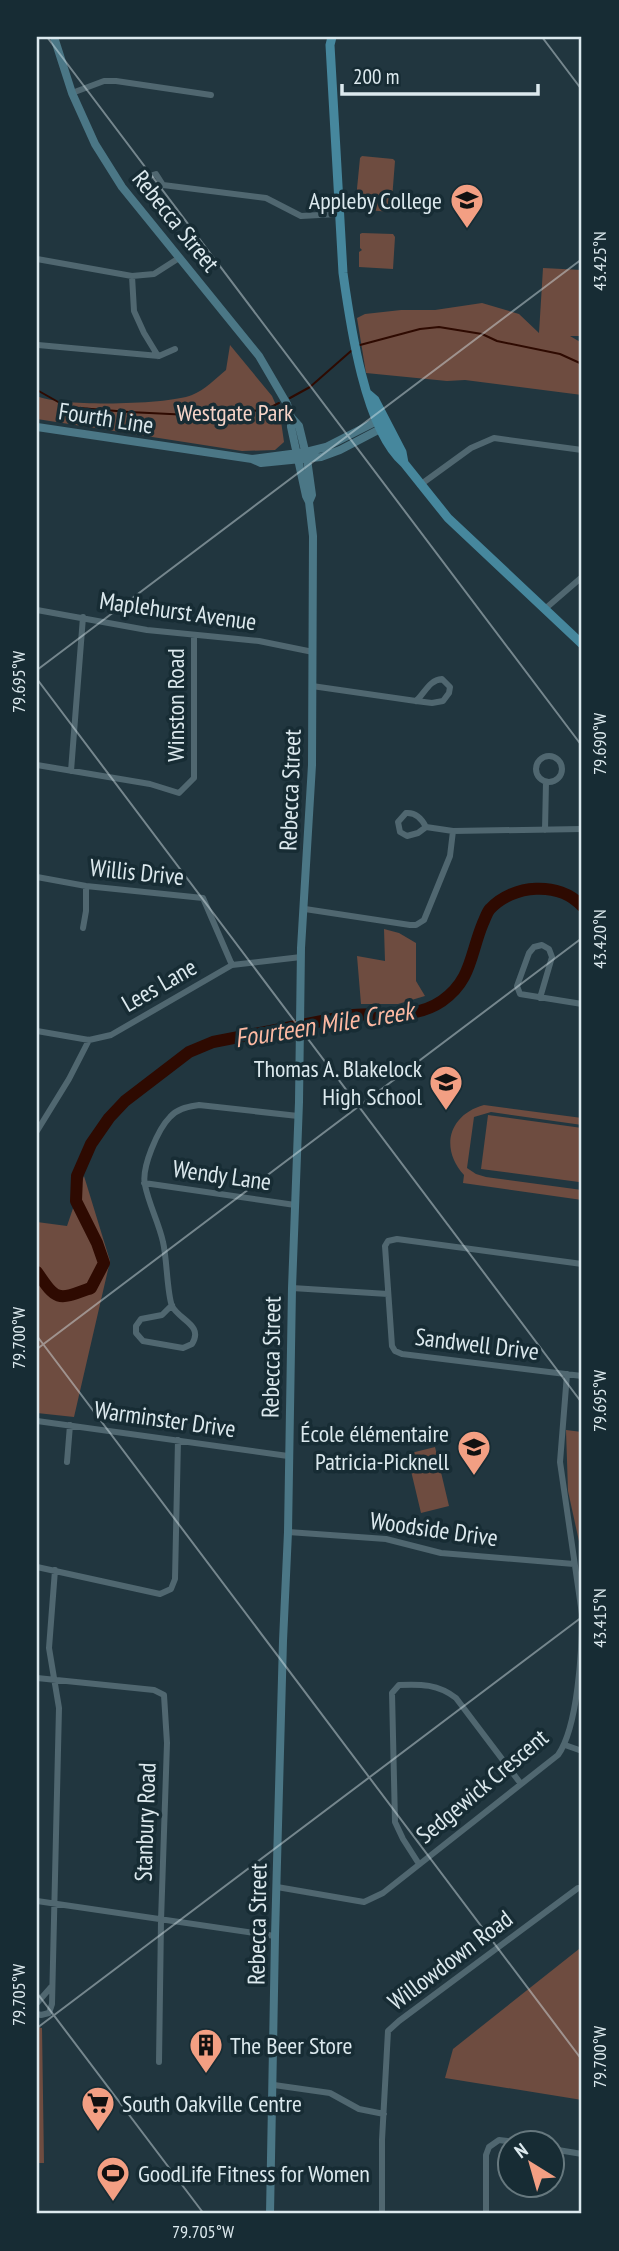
<svg xmlns="http://www.w3.org/2000/svg" width="619" height="2251" font-family="'PT Sans Narrow',sans-serif">
<style>
.green{fill:#6e4c40}
.lines{fill:none;stroke-linecap:round;stroke-linejoin:round}
.stream{stroke:#2e0a01;stroke-width:2}
.river{stroke:#2e0a01;stroke-width:12}
.street{stroke:#506770;stroke-width:6}
.secondary{stroke:#4b7786;stroke-width:8}
.primary{stroke:#46879d;stroke-width:9}
.ticks{fill:none;stroke:#dce9ee;stroke-width:2;stroke-opacity:0.45}
.labels{text-anchor:middle;dominant-baseline:central;stroke-width:7;stroke-linejoin:round;paint-order:stroke}
.poi-label{font-size:24px;fill:#dce9ee;stroke:#172c34;text-anchor:end}
.street-label{font-size:24px;fill:#dce9ee;stroke:#172c34}
.park-label{font-size:24px;fill:#f7d4c8;stroke:#172c34}
.water-label{font-size:26px;font-style:italic;fill:#fdb9a2;stroke:#172c34}
.neatline{fill:none;stroke:#dce9ee;stroke-width:2.5}
.ticks-label{font-size:18px;text-anchor:middle;fill:#dce9ee}
</style>
<rect width="100%" height="100%" fill="#21363f"/>
<path class="green" d="M362,156L393,159L395,161L391,212L355,209L360,158Z
M362,233L393,234L395,237L393,269L359,267V252L362,250L360,248V234Z
M543,268L582,270V336H570L582,343V395L465,380L447,381L366,373L357,318L365,314L401,310H435L482,303L519,314L539,333Z
M230,345L272,396L280,414L284,442L275,450L242,451L37,419V396C59,407 167,405 192,395C205,390 215,379 226,370Z
M384,929L399,933L416,943V981L425,996L398,1004H361L357,956L385,961Z
M484,1105L582,1118V1125L491,1112L474,1117L467,1168L476,1174L486,1177L582,1190V1200L463,1183L464,1175C440,1149 448,1115 484,1105Z
M488,1115L582,1128V1155L579,1182L481,1169Z
M84,1176L110,1261L74,1417L37,1413V1222L67,1226Z
M566,1430L582,1432V1555L568,1491Z
M435,1447L449,1506L421,1513L407,1454Z
M579,1949H582V2100L445,2078L453,2049Z
M37,2027L42,2028L44,2163H37Z"/>
<g class="lines">
<path class="stream" d="M360,345L420,329L439,327L482,334L497,341L560,354L582,364
M37,390L67,407L129,412L190,415L265,410L279,403
M290,398L310,387L351,351"/>
<path class="river" d="M37,1272C57,1302 58,1300 91,1288L104,1263L97,1243L76,1201L77,1176L91,1144L109,1118L125,1101L189,1052L213,1042L353,1015C384,1012 414,1020 442,1001C472,980 470,954 483,923C485,919 487,912 490,909C513,884 559,881 582,906"/>
<path class="street" d="M72,93L104,81H116L211,95
M163,185L156,174L141,179L151,191L163,185L266,198L301,216L338,214
M37,259L132,276L154,274L179,258
M132,276L134,311L144,333L158,356
M38,345L159,356L175,349
M420,485L471,448L494,438L582,450
M546,608L582,577
M37,610L147,630L259,641L313,652
M312,686L416,701L432,703L443,701L449,693L450,687L442,679C429,680 425,693 416,701
M536 769a13 13 0 1 1 26 0a13 13 0 1 1-26 0Z
M37,765L150,784L179,793L194,778V635
M71,771L83,617
M426,827C422,819 416,812 406,813L398,822L400,832L407,836L418,833L426,827L453,831L582,829
M545,830L546,782
M37,877L86,886L203,898L232,965
M305,909L410,925H416L424,920L450,856L453,831
M83,928L86,911V886
M540,998L552,957L549,949L542,945L534,947L529,953L517,986L520,994L582,1004
M37,1031L89,1040L111,1035L232,965L301,957
M37,1131L69,1079L89,1040
M144,1183L295,1205
M582,1264L397,1239L388,1241L385,1246L392,1346L395,1351L402,1354L582,1376
M292,1288L388,1294
M172,1305L162,1315L141,1319L136,1326V1333L143,1341L183,1348L192,1344C204,1325 179,1320 172,1306C167,1293 167,1258 163,1242C159,1223 149,1205 145,1185C141,1168 158,1129 170,1117C178,1108 188,1107 199,1105L298,1116
M37,1421L288,1456
M67,1462L70,1425
M288,1532L386,1539L441,1553L574,1564
M37,1567L160,1594L171,1589L175,1579L178,1440
M37,1678L154,1690L164,1695L167,1743L161,1921L159,2062
M565,1745L582,1751
M419,1864L403,1839L395,1822L392,1693L399,1685C421,1684 438,1684 456,1698L521,1784
M277,1887L364,1902L383,1893L558,1755C578,1727 582,1650 582,1614L560,1462L567,1374
M37,1901L275,1936
M37,2003L52,1986
M37,2014L41,2015L49,2013L52,2004L59,1708L49,1648L55,1570
M274,2085L330,2093L359,2109L384,2114
M552,2149L582,2154
M382,2214V2140L388,2031L399,2021L578,1888H582
M486,2214V2155L489,2147L499,2140L515,2142"/>
<path class="secondary" d="M54,37L72,93L95,144L122,187L259,356L287,404L291,417L299,426L307,459L312,495L309,502
M37,427L252,459L261,463L321,457L340,450L384,427
M252,459L306,452L326,447L381,419
M270,2214L275,1936L283,1641L288,1532L292,1288L299,1102L301,948L312,765L313,536L309,502L306,496L291,427V417"/>
<path class="primary" d="M332,37L330,45L343,273C350,323 365,430 404,463L448,518L582,644
M368,394L375,400L402,452L404,463"/>
</g>
<path class="ticks" d="M47,37L582,746M542,37L582,90M37,670L582,259M37,679L582,1403M37,1336L582,2060M37,1349L582,938M37,1993L204,2214M37,2028L582,1617"/>
<defs>
<symbol id="school-pin" viewBox="-11 -11 22 30"><path d="M0 17L-7.5 6A9.5 9.5 0 1 1 7.5 6Z" fill="#f39f83" stroke="#172c34"/><path d="M0-5L7-2L0 1L-7-2ZM-4 1L0 2.5L4 1V4Q0 6-4 4Z" fill="#111"/></symbol>
<symbol id="building-pin" viewBox="-11 -11 22 30"><path d="M0 17L-7.5 6A9.5 9.5 0 1 1 7.5 6Z" fill="#f39f83" stroke="#172c34"/><path d="M-4-6H4V6H1V3H-1V6H-4ZM-2.5-4.3h1.7v1.8h-1.7ZM.8-4.3h1.7v1.8H.8ZM-2.5-1h1.7V.8h-1.7ZM.8-1h1.7V.8H.8Z" fill="#111"/></symbol>
<symbol id="supermarket-pin" viewBox="-11 -11 22 30"><path d="M0 17L-7.5 6A9.5 9.5 0 1 1 7.5 6Z" fill="#f39f83" stroke="#172c34"/><path d="M-6-5.5h2.5l.6 2H6L4.5 2H-2.5L-4.4-4H-6ZM-1.5 3.2a1.3 1.3 0 1 0 .1 0ZM3 3.2a1.3 1.3 0 1 0 .1 0Z" fill="#111"/></symbol>
<symbol id="stadium-pin" viewBox="-11 -11 22 30"><path d="M0 17L-7.5 6A9.5 9.5 0 1 1 7.5 6Z" fill="#f39f83" stroke="#172c34"/><path d="M0-5a6.5 5 0 1 0 0 10a6.5 5 0 1 0 0-10ZM-3.5-1.8h7v3.6h-7Z" fill="#111"/></symbol>
</defs>
<g fill-rule="evenodd">
<use href="#school-pin" x="448" y="181" width="38" height="52"/>
<use href="#school-pin" x="427" y="1063" width="38" height="52"/>
<use href="#school-pin" x="455" y="1428" width="38" height="52"/>
<use href="#building-pin" x="187" y="2026" width="38" height="52"/>
<use href="#supermarket-pin" x="79" y="2084" width="38" height="52"/>
<use href="#stadium-pin" x="94" y="2154" width="38" height="52"/>
</g>
<g class="labels">
<g class="poi-label">
<text x="442" y="200">Appleby College</text>
<text x="422" y="1068">Thomas A. Blakelock<tspan x="422" dy="28">High School</tspan></text>
<text x="449" y="1433">École élémentaire<tspan x="449" dy="28">Patricia-Picknell</tspan></text>
<text x="230" y="2045" text-anchor="start">The Beer Store</text>
<text x="122" y="2103" text-anchor="start">South Oakville Centre</text>
<text x="138" y="2173" text-anchor="start">GoodLife Fitness for Women</text>
</g>
<g class="street-label">
<text transform="translate(176 221) rotate(51)">Rebecca Street</text>
<text transform="translate(106 418) rotate(9)">Fourth Line</text>
<text transform="translate(178 611) rotate(8)">Maplehurst Avenue</text>
<text transform="translate(175 705) rotate(-90)">Winston Road</text>
<text transform="translate(290 790) rotate(-88)">Rebecca Street</text>
<text transform="translate(137 872) rotate(6)">Willis Drive</text>
<text transform="translate(159 985) rotate(-30)">Lees Lane</text>
<text transform="translate(222 1175) rotate(8)">Wendy Lane</text>
<text transform="translate(477 1344) rotate(7)">Sandwell Drive</text>
<text transform="translate(271 1357) rotate(-89)">Rebecca Street</text>
<text transform="translate(165 1419) rotate(8)">Warminster Drive</text>
<text transform="translate(434 1529) rotate(8)">Woodside Drive</text>
<text transform="translate(482 1786) rotate(-40)">Sedgewick Crescent</text>
<text transform="translate(145 1822) rotate(-88)">Stanbury Road</text>
<text transform="translate(257 1924) rotate(-89)">Rebecca Street</text>
<text transform="translate(450 1960) rotate(-37)">Willowdown Road</text>
</g>
<g class="park-label">
<text x="235" y="412">Westgate Park</text>
</g>
<g class="water-label">
<text transform="translate(324 1024) rotate(-9)">Fourteen Mile Creek</text>
</g>
</g>
<rect width="619" height="2251" fill="none" stroke="#172c34" stroke-width="77"/>
<g transform="translate(531 2164) rotate(323)"><circle r="33" fill="#172c34" stroke="#66787e" stroke-width="2"/>
<path d="M0-5L12 26L0 18L-12 26Z" fill="#f39f83"/>
<text y="-10" font-size="19" font-weight="bold" text-anchor="middle" fill="#dce9ee">N</text>
</g>
<path d="M342 84v10h196v-10" fill="none" stroke="#dce9ee" stroke-width="3.5"/>
<text x="353" y="84" font-size="21" fill="#dce9ee" stroke="#172c34" stroke-width="5" paint-order="stroke">200 m</text>
<rect x="38" y="38" width="542" height="2174" class="neatline"/>
<g class="ticks-label">
<text transform="translate(600 261) rotate(-90)" y="6">43.425°N</text>
<text transform="translate(19 682) rotate(-90)" y="6">79.695°W</text>
<text transform="translate(600 744) rotate(-90)" y="6">79.690°W</text>
<text transform="translate(600 939) rotate(-90)" y="6">43.420°N</text>
<text transform="translate(19 1338) rotate(-90)" y="6">79.700°W</text>
<text transform="translate(600 1401) rotate(-90)" y="6">79.695°W</text>
<text transform="translate(600 1618) rotate(-90)" y="6">43.415°N</text>
<text transform="translate(19 1995) rotate(-90)" y="6">79.705°W</text>
<text transform="translate(600 2057) rotate(-90)" y="6">79.700°W</text>
<text x="203" y="2238">79.705°W</text>
</g>
</svg>
